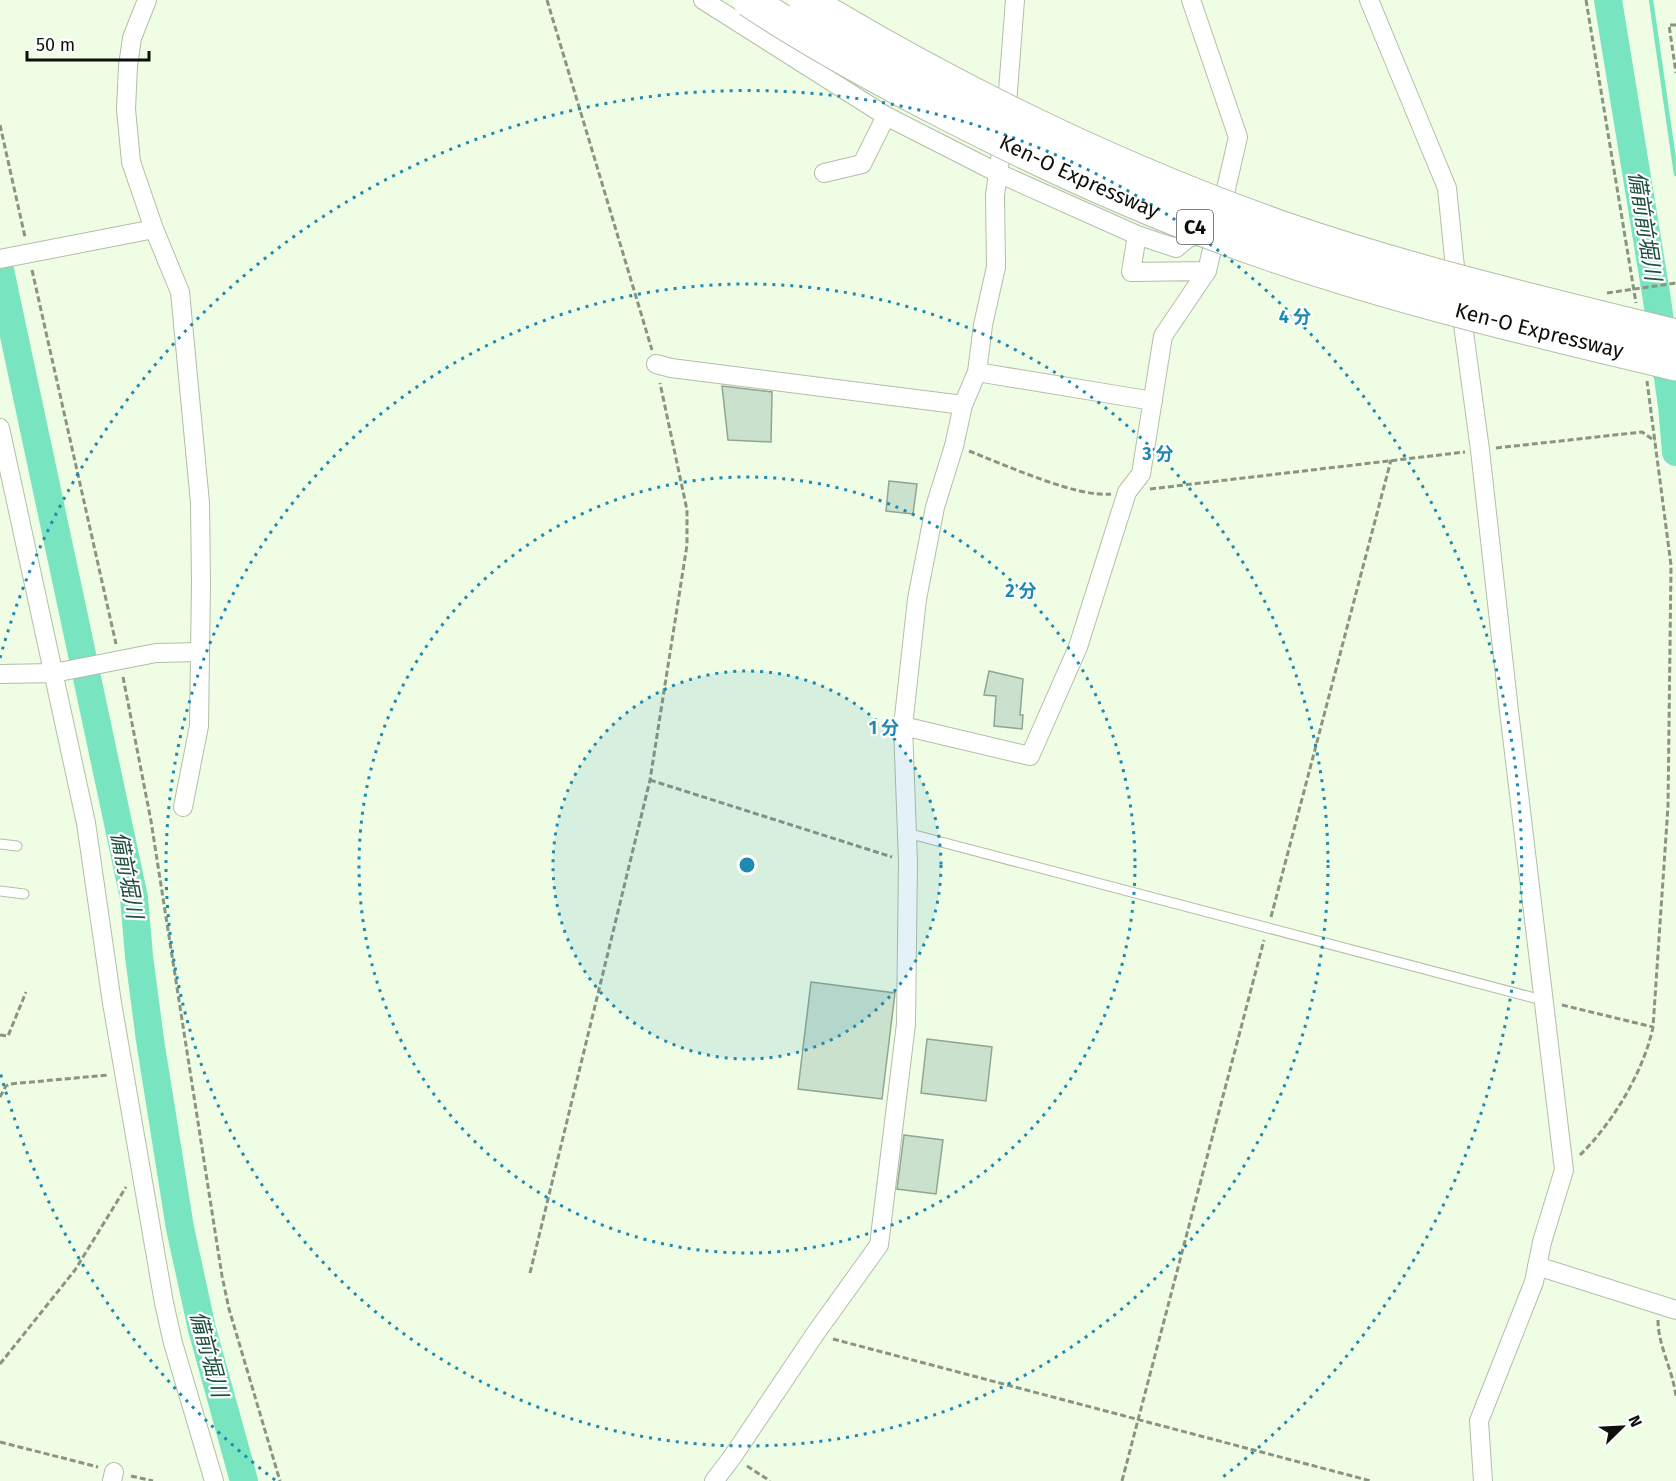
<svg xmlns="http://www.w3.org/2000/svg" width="1676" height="1481" font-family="'Fira Sans','Noto Sans JP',sans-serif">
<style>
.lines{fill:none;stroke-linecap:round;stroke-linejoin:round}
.stream{stroke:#79e4c0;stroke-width:4.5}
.river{stroke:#79e4c0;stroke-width:28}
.building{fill:#cae1cd;stroke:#90a593;stroke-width:1.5}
.service-casing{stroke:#b2bfa7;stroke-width:11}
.minor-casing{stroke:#b2bfa7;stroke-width:20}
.path{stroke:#8a9482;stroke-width:3;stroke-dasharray:6 3;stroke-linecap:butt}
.service{stroke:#fff;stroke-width:9}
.minor{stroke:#fff;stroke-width:18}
.motorway-bridge-casing{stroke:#b2bfa7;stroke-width:35;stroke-linecap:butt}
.motorway-bridge{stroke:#fff;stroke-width:33}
.ring{fill:none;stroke:#1e8ab1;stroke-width:3;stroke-dasharray:3 6}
.labels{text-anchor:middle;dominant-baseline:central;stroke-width:4.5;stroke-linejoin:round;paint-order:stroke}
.shield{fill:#fff;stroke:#555852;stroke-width:1.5}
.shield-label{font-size:20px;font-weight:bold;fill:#0c1008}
.street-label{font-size:21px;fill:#0c1008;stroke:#fff}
.water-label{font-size:22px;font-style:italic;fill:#204e3f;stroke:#fff}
.centre{fill:#1e8ab1;stroke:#fff;stroke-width:3}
.ring-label{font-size:18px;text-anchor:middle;font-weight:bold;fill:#1e8ab1;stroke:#fff;stroke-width:4.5;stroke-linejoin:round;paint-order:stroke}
</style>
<rect width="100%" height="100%" fill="#effde4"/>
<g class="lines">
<path class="stream" d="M1651,0L1676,174"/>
<path class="river" d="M1608,0L1657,300L1672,406L1676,452
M0,270L134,898L139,956L150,1040L180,1228L202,1329L244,1481"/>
</g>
<path class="building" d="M722,386L772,392L771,442L728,440Z
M889,481L917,484L913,514L886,511Z
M989,671L1023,679L1020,715H1023L1022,729L994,726L996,696L984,695Z
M811,982L895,993L882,1099L798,1089Z
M927,1039L992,1047L986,1101L921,1093Z
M904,1135L943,1140L936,1194L897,1189Z"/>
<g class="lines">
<defs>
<path id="service" d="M907,833L1542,1000
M0,844L17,846
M0,891L24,894"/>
<path id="minor" d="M703,0L886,116L998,173L1137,235
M1369,0L1447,188L1454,258L1480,450L1509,711L1564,1170L1542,1242L1534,1282L1479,1421L1483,1481
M824,173L862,164L886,116
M154,229L180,292L200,503L201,583L199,726L183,807
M0,259L154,229L131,162L126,109L128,66L132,38L147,0
M1207,271L1131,272L1137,235L1176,248L1188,238L1208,233
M656,364L671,368L963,405
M977,372L1153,401
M0,428L86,823L112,1003L164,1303L173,1343L214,1481
M0,674L54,673L156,653L200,652
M903,726L1030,756L1078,647L1127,492L1141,474L1163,336L1207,271L1238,137L1191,0
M1537,1266L1676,1310
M112,1481L114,1472
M714,1481L733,1456L815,1334L879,1245L906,1024L908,862L903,726L917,599L935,507L954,446L963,405L977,372L983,325L996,267L995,195L1006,117L1015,0"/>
</defs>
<use href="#service" class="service-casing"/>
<use href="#minor" class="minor-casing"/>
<path class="path" d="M547,0L652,350
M1586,0L1636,303
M1676,25H1669L1676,73
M0,125L25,237
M32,270L116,644
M1607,293L1676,283
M1496,448L1642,432L1655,441
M969,451C1003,464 1077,498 1111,494
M1150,489L1465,452
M123,677L151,821L222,1276L229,1309L280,1481
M650,780L892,857
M1271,917L1391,460
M1562,1005L1653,1027
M0,1035L8,1036L26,992
M0,1097L6,1086L10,1084L108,1075
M1580,1155C1612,1124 1644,1071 1653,1027L1668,806L1671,565L1647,381
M530,1273L650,780L687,545V510L660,383
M1658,1320C1658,1346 1673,1370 1676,1397
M833,1339L1371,1481
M0,1364L75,1270L126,1187
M0,1442L98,1467
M747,1466L770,1481
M131,1476L153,1481
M1122,1481L1264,940"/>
<use href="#service" class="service"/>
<use href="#minor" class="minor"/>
<defs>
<g id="motorway-bridge">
<path id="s1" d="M749,0C813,43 882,80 950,115C1055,169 1161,217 1273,255C1405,300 1541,332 1676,364"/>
<path d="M805,0C957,92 1117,170 1285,229C1413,273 1545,304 1676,336"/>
</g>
</defs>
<use href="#motorway-bridge" class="motorway-bridge-casing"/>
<use href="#motorway-bridge" class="motorway-bridge"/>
</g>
<circle cx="747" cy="865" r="194" fill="#1e8ab1" fill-opacity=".12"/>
<g class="ring">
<circle cx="747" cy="865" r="194"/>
<circle cx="747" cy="865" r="388"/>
<circle cx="747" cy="865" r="581"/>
<path d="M275 1480A775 775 0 0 1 0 1072M0 658A775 775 0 1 1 1219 1480"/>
</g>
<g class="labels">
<rect class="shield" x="1177" y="210" width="36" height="34" rx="4.5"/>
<g class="shield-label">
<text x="1195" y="227">C4</text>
</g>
<g class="street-label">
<text stroke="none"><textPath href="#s1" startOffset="375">Ken-O Expressway</textPath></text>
<text stroke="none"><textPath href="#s1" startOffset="861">Ken-O Expressway</textPath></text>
</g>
<g class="water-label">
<text transform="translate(1645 226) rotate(81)">備前前堀川</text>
<text transform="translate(127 875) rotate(79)">備前堀川</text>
<text transform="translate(209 1354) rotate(75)">備前堀川</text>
</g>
</g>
<circle cx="747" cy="865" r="9" class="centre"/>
<g class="ring-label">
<text x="1295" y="323">4 分</text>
<text x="1158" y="460">3 分</text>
<text x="1021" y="597">2 分</text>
<text x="884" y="734">1 分</text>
</g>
<g transform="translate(1622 1427) rotate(66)" stroke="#ffffff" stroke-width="4.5" paint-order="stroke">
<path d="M0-4.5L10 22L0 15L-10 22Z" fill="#0c1008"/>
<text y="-9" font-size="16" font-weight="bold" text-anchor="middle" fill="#0c1008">N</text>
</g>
<path d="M27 51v9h122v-9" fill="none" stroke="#0c1008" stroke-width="3"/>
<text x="36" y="51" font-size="18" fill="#0c1008" stroke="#ffffff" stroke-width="4.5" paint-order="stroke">50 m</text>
</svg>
